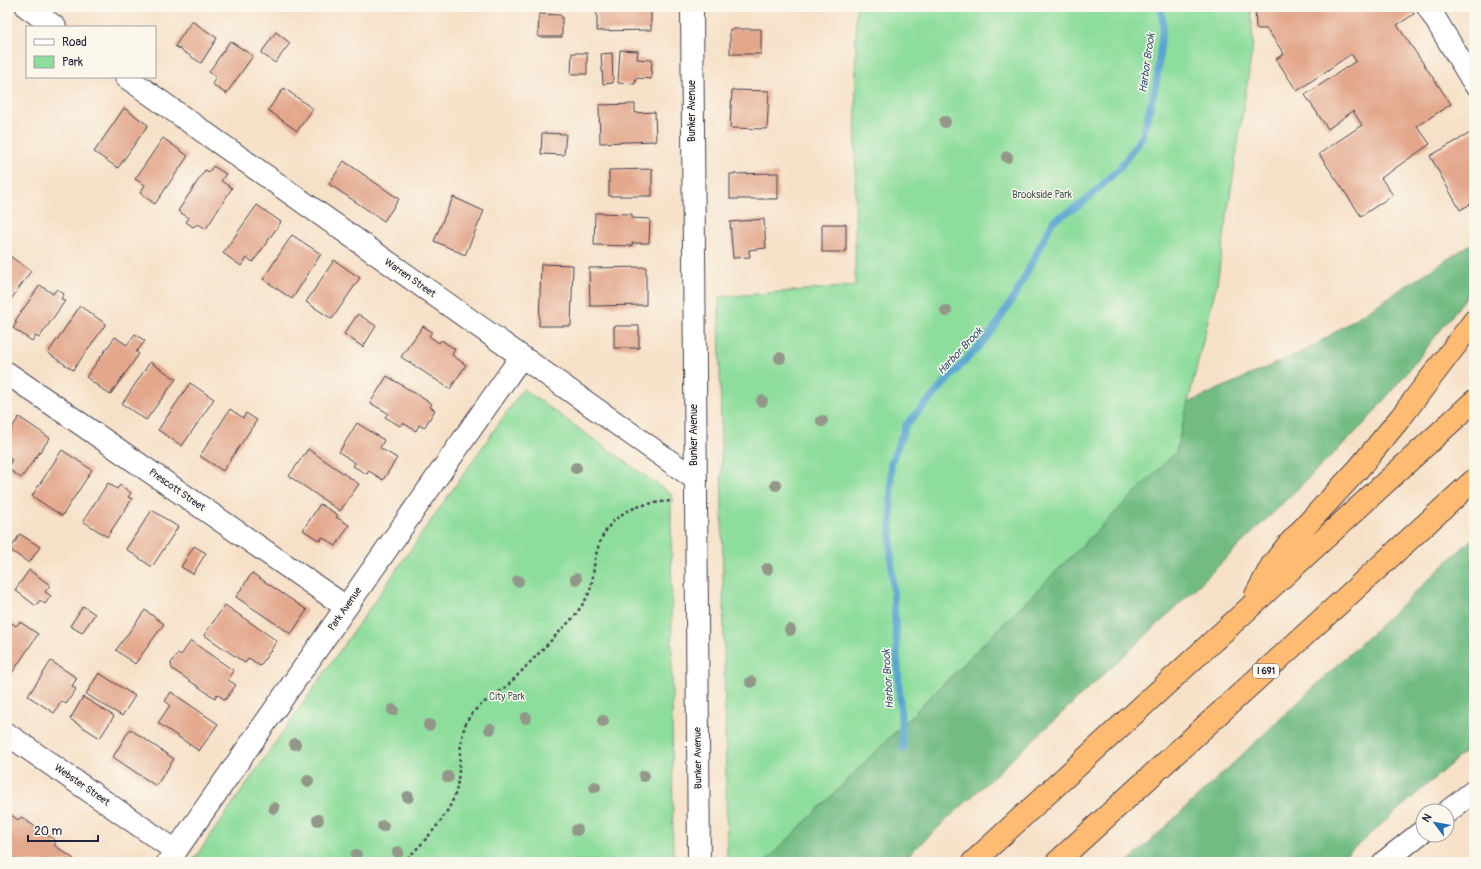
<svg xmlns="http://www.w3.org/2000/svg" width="1481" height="869" font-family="Pangolin,sans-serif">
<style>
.green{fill:#8ddd9c;stroke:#58806c}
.forest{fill:#72bc84;stroke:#4a6f60}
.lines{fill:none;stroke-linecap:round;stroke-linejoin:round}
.stream{stroke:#58a5d1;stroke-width:7}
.building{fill:#e3a78c}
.minor-casing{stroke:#423f50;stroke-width:24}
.tertiary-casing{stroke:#423f50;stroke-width:24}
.motorway-casing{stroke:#423f50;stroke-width:24}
.path{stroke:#423f50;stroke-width:2.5;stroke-dasharray:3 3;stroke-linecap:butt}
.minor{stroke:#fff;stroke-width:22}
.tertiary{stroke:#fff;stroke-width:22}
.motorway{stroke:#ffbb71;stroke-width:22}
.tree{fill:#93978a}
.labels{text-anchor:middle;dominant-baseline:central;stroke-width:3;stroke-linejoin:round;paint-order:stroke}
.shield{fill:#fbf7ec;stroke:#636270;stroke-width:1}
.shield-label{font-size:9px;font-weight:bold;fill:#22223b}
.street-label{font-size:10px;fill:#22223b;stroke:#fbf7ec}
.park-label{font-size:10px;fill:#425a58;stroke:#fbf7ec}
.water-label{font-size:11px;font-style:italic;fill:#385677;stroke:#fbf7ec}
</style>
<rect width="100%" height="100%" fill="#fbf7ec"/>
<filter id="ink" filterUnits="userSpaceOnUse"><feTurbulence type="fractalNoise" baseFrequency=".025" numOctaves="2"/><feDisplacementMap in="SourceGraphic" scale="8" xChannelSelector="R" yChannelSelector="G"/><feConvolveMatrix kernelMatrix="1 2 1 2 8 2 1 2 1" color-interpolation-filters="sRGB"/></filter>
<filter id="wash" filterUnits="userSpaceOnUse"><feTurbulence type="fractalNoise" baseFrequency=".012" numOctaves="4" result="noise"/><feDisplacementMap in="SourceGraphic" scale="16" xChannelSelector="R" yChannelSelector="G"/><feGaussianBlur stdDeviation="0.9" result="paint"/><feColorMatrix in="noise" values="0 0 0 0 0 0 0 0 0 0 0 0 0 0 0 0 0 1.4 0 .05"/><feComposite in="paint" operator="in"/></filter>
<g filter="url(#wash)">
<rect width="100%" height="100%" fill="#f6e1c8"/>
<path class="green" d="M856,7H1251L1253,44L1217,283L1176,452L765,862H727L719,297L855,286Z
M523,389L671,494L673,862H192Z"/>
<path class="forest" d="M1474,242V287L1418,359L1365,423L1171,612L901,862H765L1176,452L1188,403L1312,347Z
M1474,537V744L1338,862H1128Z"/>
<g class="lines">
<path class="stream" d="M903,749L891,555V463L906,425L991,333L1017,292L1053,221L1083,203L1118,170L1142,137L1156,85L1163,24L1161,7"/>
</g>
<g id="blocks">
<path class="building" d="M597,7H651V30L597,31Z
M1255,7H1409L1414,14L1397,25L1451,104L1417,126L1430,144L1381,178L1393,195L1361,216L1319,154L1362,125L1353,111L1328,129L1305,95L1356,61L1351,54L1297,91L1276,59L1284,54L1267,29H1258L1256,27Z
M539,14L560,15L562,17V37H538Z
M192,21L217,38L201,63L175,46Z
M730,29H761V54H730Z
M276,32L290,43L275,63L261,53Z
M230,41L253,56L226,94L212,84L216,77L209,72Z
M620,50L638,51L637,59L652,60L651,79L636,78L635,84L618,83Z
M572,53H587V74H571Z
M612,53L613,83L603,84L601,54Z
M284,88L313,109L297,131L268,110Z
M732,90L769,91L767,129L730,128Z
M635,104V113L655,112L656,141L600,143L599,105Z
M124,108L148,125L118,168L94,152Z
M1474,131V202L1460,210L1430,156Z
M542,133L566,134L564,155L541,154Z
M163,138L188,156L155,204L140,193L145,185L135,179Z
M344,161L399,199L384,221L329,184Z
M213,166L226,174L221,181L232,188L206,229L198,224L193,227L186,222L189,218L178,211L205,170L209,172Z
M652,169V196H609V170Z
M778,173V199H730V174Z
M453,197L484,211L465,255L434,241Z
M257,205L281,222L253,262L247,258L241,266L223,253Z
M595,213L632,214V218L650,219L649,243H632V246L594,245Z
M764,219L766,248L749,250L750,257L733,258L730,222Z
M822,224H846V252H822Z
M292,235L321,254L292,299L263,279Z
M7,254L31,271L7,305Z
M334,260L360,278L332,319L306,302Z
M541,264L573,265L571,326H539Z
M646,267V305L590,306L589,268Z
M40,285L53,294L57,289L64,294L61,299L65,301L39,338L36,336L32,341L13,328L17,322L15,321Z
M80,306L106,324L73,370L48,353Z
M358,314L376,326L363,347L344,334Z
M423,326L432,332L429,336L439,343L441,340L455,349L452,355L466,365L450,389L401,357Z
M614,326H639V348H614Z
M135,334L145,341L136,352L139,354L110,395L86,377L115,337L127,345Z
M150,362L176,379L146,420L122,404Z
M387,376L432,404L430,407L435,410L424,428L419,425L416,431L403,423L400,426L385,417L388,413L370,403Z
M190,383L214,399L182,446L158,430Z
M230,409L243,418L246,413L257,420L223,471L200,456Z
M19,417L50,438L21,478L7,468L12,460L7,457V435Z
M357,423L384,440L380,448L397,458L383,480L369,471L367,474L353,466L355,463L339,452Z
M308,449L359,484L340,511L289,476Z
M62,450L92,470L62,516L32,496Z
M108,483L117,489L120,485L131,493L128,497L132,499L107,537L83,521Z
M320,504L338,515L336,517L349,525L336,546L322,537L320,541L303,530Z
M152,510L178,527L152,567L126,549Z
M20,534L40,547L29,563L10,550Z
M194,546L206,553L193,574L181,567Z
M29,570L50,585L45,592L51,596L45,604L40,600L36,606L15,590Z
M252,573L307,610L291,634L236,597Z
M225,605L277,641L260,666L249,658L245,663L204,635Z
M83,606L95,614L82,633L70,626Z
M145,610L164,624L135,664L116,650Z
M7,620L16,626L20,622L38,634L8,679Z
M191,641L234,671L228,680L236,685L225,700L217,694L215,698L172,669L171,663L178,653L181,655Z
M51,661L77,678L72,686L76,689L66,704L62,701L54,713L28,696Z
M99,673L135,696L122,716L86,694Z
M171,692L218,724L199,751L158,723L170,705L165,701Z
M83,697L114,716L100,738L70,719Z
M130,729L174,759L156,786L113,757Z
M7,812L18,820L21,817L56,841L54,845L74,859L72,862H7Z"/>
</g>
</g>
<g filter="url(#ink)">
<use href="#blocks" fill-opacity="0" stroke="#423f50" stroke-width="1"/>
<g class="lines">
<defs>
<path id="minor" d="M27,7L55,27
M1428,7L1474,83
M126,77L695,479
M7,373L346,607
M7,734L176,851
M168,862L521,357"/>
<path id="tertiary" d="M692,7L699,862
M1447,812L1474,791
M1384,862L1423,831"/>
<path id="motorway" d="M1256,595L1272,565L1287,546L1359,468L1401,417L1474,321
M973,862L1474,401
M1057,862L1474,480"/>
</defs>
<use href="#minor" class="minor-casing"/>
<use href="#tertiary" class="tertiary-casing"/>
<use href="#motorway" class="motorway-casing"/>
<path class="path" d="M403,862C421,846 454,811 457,786C461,766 458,743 466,723C475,704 494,698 508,685C531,662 552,639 574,617C579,609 585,602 589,593C594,579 593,564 597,551C608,512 637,503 673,501"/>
<use href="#minor" class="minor"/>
<use href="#tertiary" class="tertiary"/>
<use href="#motorway" class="motorway"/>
</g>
<g class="tree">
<circle cx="945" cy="122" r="6"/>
<circle cx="1007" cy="157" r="6"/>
<circle cx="946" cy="311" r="6"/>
<circle cx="780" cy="358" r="6"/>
<circle cx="762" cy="401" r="6"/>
<circle cx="822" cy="421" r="6"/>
<circle cx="576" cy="468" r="6"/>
<circle cx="776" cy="485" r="6"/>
<circle cx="767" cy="569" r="6"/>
<circle cx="576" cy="579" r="6"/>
<circle cx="518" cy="581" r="6"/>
<circle cx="790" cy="630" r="6"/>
<circle cx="751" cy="682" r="6"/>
<circle cx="393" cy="710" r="6"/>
<circle cx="526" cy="718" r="6"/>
<circle cx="603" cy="721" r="6"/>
<circle cx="429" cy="725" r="6"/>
<circle cx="490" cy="729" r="6"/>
<circle cx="295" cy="744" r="6"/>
<circle cx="644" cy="776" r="6"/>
<circle cx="448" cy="777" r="6"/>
<circle cx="308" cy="781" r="6"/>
<circle cx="595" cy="787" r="6"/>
<circle cx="408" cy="797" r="6"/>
<circle cx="274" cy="808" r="6"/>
<circle cx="318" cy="820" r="6"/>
<circle cx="383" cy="826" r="6"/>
<circle cx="577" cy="830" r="6"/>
<circle cx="398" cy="852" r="6"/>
<circle cx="356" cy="855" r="6"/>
</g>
</g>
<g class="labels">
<rect class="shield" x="1253" y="664" width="26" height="14" rx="3"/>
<g class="shield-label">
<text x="1266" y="671">I 691</text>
</g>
<g class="street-label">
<text transform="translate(692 111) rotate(-90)">Bunker Avenue</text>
<text transform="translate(410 278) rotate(35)">Warren Street</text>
<text transform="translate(694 435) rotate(-90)">Bunker Avenue</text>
<text transform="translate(177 490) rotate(35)">Prescott Street</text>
<text transform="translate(345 609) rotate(-55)">Park Avenue</text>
<text transform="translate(698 758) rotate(-91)">Bunker Avenue</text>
<text transform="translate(82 785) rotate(35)">Webster Street</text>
</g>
<g class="park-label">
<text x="1042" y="195">Brookside Park</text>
<text x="507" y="697">City Park</text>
</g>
<g class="water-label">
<text transform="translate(1147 63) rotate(-82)">Harbor Brook</text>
<text transform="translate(960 351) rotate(-47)">Harbor Brook</text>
<text transform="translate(888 679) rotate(-94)">Harbor Brook</text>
</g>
</g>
<rect width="1481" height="869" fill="none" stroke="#fbf7ec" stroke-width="24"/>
<rect x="26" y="26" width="130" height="52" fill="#fbf7ec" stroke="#a4a2a5"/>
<rect x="34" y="39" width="20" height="6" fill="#ffffff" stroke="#a4a2a5"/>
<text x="62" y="46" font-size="12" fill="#22223b">Road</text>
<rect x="34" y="56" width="20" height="12" fill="#8ddd9c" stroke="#a4a2a5"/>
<text x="62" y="66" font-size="12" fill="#22223b">Park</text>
<g transform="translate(1435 823) rotate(302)"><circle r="19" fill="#fbf7ec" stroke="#a4a2a5"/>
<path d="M0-3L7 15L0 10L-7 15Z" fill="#1f6fb2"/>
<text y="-6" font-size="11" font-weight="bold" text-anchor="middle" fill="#22223b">N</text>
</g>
<path d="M28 835v6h70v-6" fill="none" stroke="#22223b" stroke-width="2"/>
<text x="34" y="835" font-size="12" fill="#22223b" stroke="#fbf7ec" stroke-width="3" paint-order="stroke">20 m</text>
</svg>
